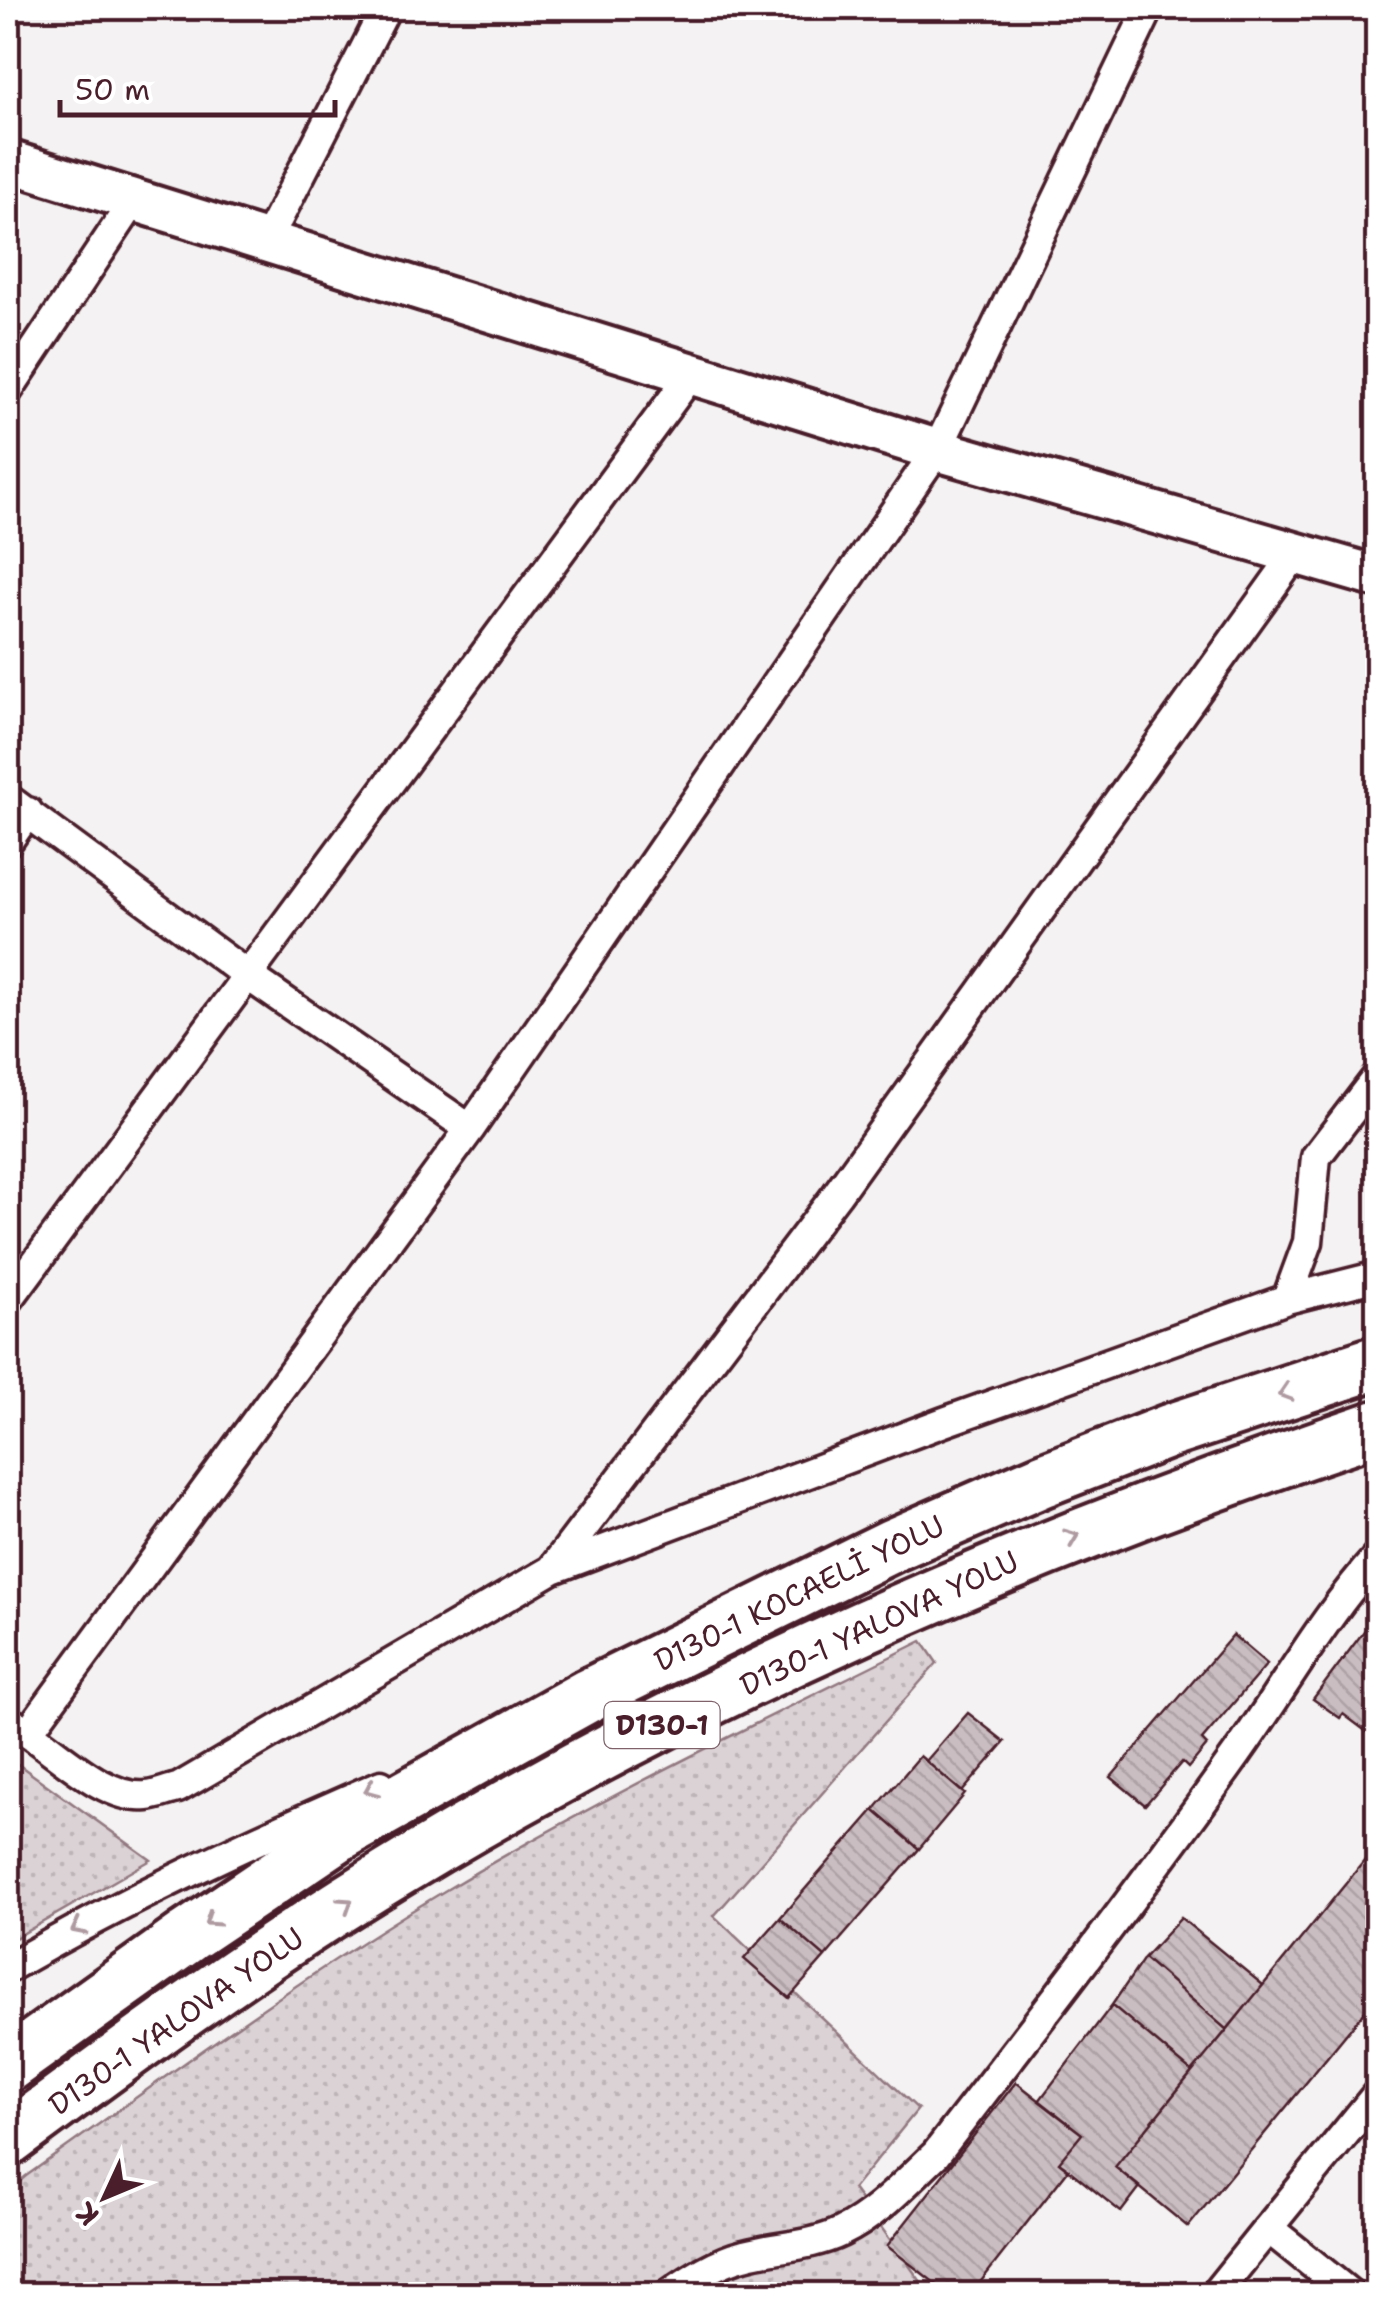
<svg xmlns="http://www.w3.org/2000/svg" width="1385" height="2302" font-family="'Shantell Sans',sans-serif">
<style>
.grass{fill:url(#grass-dots);stroke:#927880;stroke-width:2.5}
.building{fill:url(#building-back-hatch);stroke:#4a1f2b;stroke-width:2.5}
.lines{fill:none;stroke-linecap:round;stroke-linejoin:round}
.street-casing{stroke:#4a1f2b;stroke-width:35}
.secondary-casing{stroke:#4a1f2b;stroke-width:48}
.highway-casing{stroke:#4a1f2b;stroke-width:60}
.street{stroke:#fff;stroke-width:28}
.secondary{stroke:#fff;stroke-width:40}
.highway{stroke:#fff;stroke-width:52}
.oneway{stroke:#ae9aa0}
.labels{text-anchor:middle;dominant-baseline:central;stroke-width:10;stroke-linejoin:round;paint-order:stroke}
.shield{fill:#fff;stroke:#80626b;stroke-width:2.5}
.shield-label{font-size:28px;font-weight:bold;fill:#4a1f2b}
.street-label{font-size:30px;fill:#4a1f2b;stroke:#fff}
</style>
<defs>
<pattern id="grass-dots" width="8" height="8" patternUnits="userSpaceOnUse" patternTransform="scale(2.5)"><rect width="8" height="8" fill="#dbd2d5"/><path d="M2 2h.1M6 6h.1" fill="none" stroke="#bdb4b7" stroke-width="1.8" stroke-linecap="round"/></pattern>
<pattern id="building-back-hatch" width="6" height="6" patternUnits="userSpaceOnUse" patternTransform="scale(2.5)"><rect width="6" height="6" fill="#cabdc1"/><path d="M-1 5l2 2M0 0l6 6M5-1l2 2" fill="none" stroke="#afa2a6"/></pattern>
</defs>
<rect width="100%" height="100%" fill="#f4f2f2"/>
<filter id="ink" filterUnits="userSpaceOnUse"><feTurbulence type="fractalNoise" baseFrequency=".01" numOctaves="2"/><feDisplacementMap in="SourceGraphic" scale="20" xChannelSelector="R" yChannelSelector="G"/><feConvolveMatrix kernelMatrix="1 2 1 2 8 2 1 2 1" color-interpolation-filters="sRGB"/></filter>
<g filter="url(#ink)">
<path class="grass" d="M922,1641L937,1663L714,1916L918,2109L853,2189L930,2294H8V2191L26,2176C164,2078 301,1977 446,1890C599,1798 762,1721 922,1641Z
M8,1757L151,1860L8,1942Z"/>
<path class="building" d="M8,252L14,271L12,288L8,295Z
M1364,1631L1378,1641V1718L1367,1732L1343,1714L1340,1718L1313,1699Z
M1233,1635L1267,1664L1202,1740L1207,1745L1188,1768L1182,1762L1145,1805L1111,1777Z
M968,1713L1005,1742L962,1792L926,1761Z
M920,1756L965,1794L919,1849L874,1810Z
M874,1810L919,1849L825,1957L780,1918Z
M1378,1844V1995L1188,2227L1115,2167Z
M780,1918L825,1957L789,1998L744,1959Z
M1181,1918L1263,1985L1227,2030L1144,1958Z
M1144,1958L1227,2030L1192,2072L1112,2005Z
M1112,2005L1192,2072L1115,2167L1140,2187L1121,2212L1059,2162L1082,2134L1039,2101Z
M1016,2082L1082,2134L1059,2162L1069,2169L971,2294H949L887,2246Z"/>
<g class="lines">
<defs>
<path id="street" d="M267,240L386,8
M8,390L135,199
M8,799L247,975L470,1129
M8,841L28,812
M1287,1299L1308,1242L1316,1157L1378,1076
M8,1300L693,372
M553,1568L837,1194L1296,553
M8,1721C48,1740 100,1801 147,1796C157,1795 168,1790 178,1788L553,1569L944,1422L1287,1299L1378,1276
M29,1731L470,1129L937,450L1149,8
M8,1968C128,1898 254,1840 381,1785
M669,2294C692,2278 716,2262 744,2255C776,2246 810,2247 841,2232C877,2215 907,2181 936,2154C1038,2022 1140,1890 1237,1754C1284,1688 1323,1617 1378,1556
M1215,2294L1268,2228
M1350,2294L1268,2228L1378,2093"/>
<path id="secondary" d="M8,161L937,450L1378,577"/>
<path id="highway" d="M8,2065L188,1936L338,1835L589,1695L893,1545L1043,1480L1169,1431L1378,1362
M8,2140C126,2052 246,1964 372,1886C687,1691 1028,1545 1378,1427"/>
</defs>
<use href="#street" class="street-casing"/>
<use href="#secondary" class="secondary-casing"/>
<use href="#highway" class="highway-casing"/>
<use href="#street" class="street"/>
<use href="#secondary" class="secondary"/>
<use href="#highway" class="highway"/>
</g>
<defs><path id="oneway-chevron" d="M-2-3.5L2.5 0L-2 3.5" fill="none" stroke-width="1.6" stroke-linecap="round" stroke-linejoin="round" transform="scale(2.5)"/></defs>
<g class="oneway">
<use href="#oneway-chevron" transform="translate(1285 1393) rotate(162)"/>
<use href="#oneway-chevron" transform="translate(1072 1537) rotate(-21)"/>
<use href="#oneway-chevron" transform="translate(371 1789) rotate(157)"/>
<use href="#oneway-chevron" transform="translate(346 1904) rotate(-33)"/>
<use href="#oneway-chevron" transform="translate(211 1920) rotate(146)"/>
<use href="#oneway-chevron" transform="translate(78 1928) rotate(153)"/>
</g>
</g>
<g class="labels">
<rect class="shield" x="604.5" y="1702" width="115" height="46" rx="8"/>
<g class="shield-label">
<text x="662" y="1725">D130-1</text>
</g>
<g class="street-label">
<text transform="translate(799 1593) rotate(-26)">D130-1 KOCAELİ YOLU</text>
<text transform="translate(879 1623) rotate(-25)">D130-1 YALOVA YOLU</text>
<text transform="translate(176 2021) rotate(-35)">D130-1 YALOVA YOLU</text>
</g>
</g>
<rect width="1385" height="2302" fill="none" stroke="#fff" stroke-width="40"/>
<rect x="20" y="20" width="1345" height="2262" fill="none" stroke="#4a1f2b" stroke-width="4" filter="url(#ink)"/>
<g transform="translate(105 2197) rotate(226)" stroke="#ffffff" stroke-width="8" paint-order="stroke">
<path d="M0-8L18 38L0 25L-18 38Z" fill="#4a1f2b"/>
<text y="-15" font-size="28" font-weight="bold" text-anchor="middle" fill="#4a1f2b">K</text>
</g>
<path d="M60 100v15h275v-15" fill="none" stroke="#4a1f2b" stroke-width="5"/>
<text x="75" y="100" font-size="30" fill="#4a1f2b" stroke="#ffffff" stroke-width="8" paint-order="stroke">50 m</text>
</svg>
